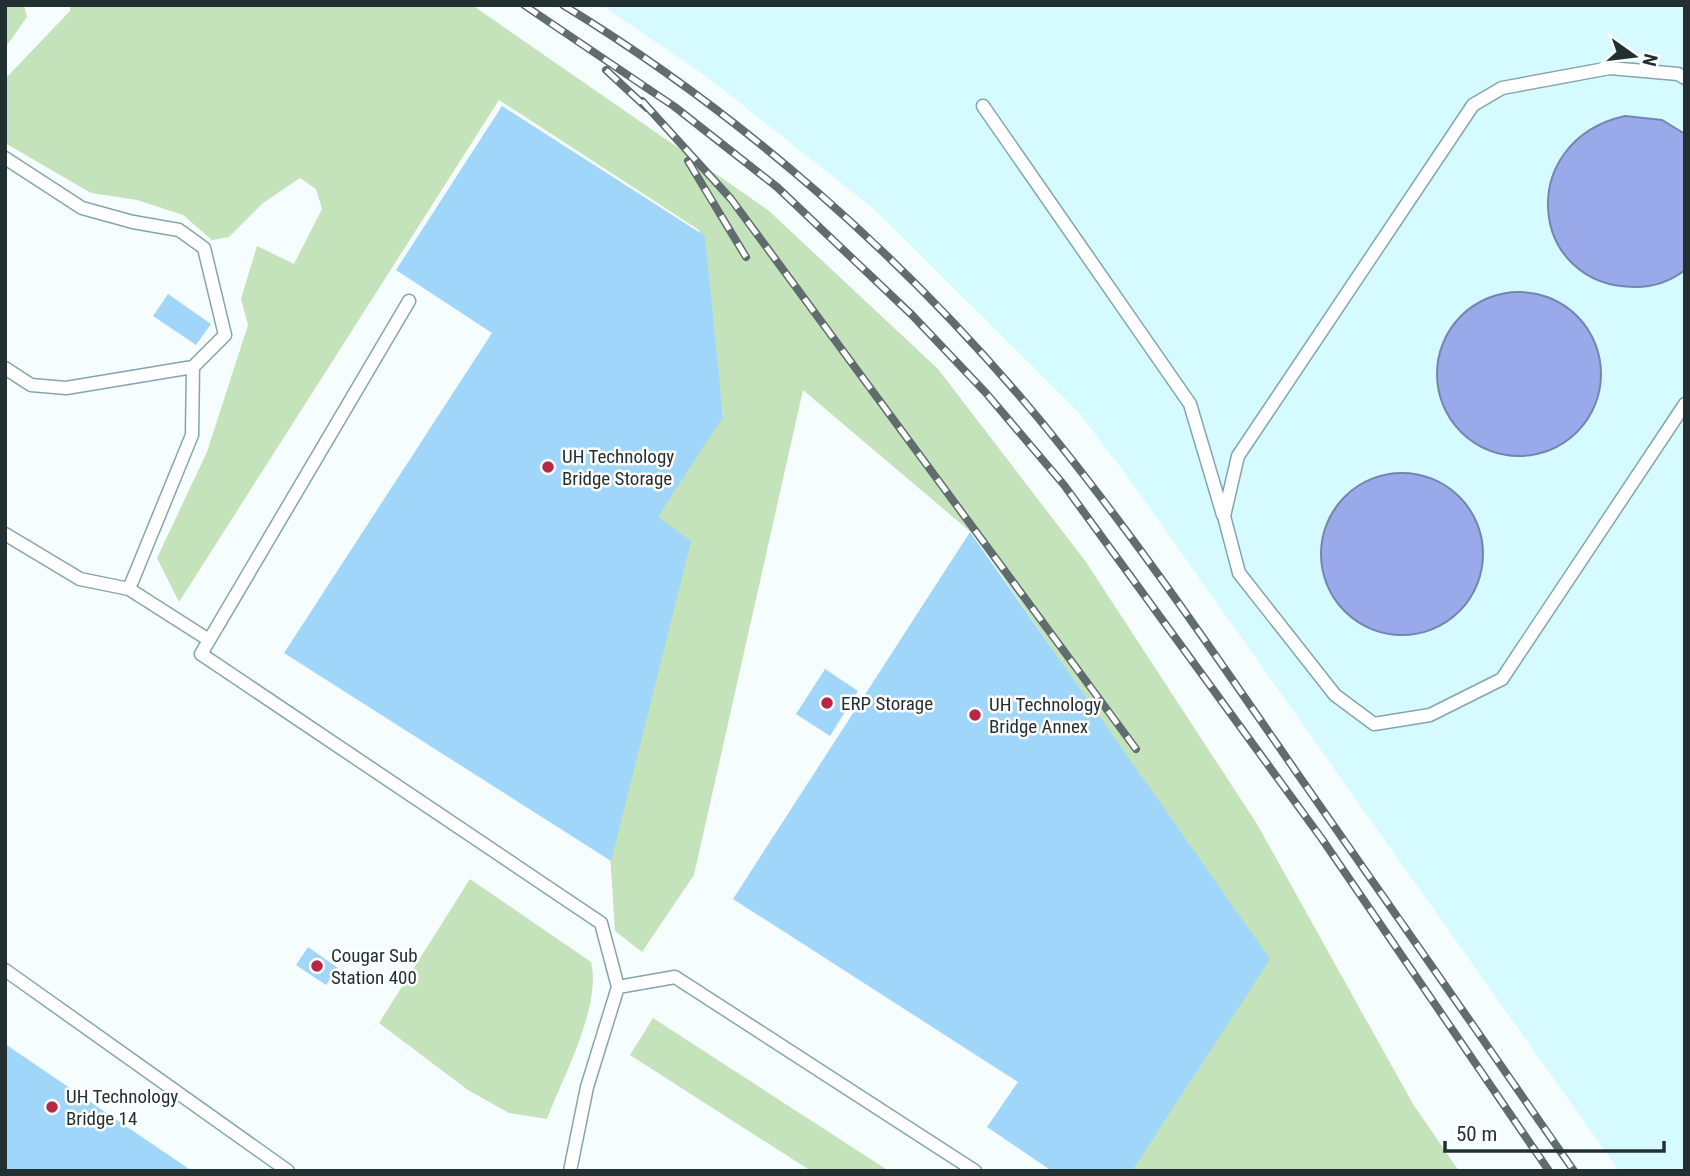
<svg xmlns="http://www.w3.org/2000/svg" width="1690" height="1176" font-family="'Roboto Condensed',sans-serif">
<style>
.built{fill:#d5faff}
.green{fill:#c4e3ba}
.water{fill:#99a9e9;stroke:#7585b2;stroke-width:2}
.building{fill:#a1d6fb}
.lines{fill:none;stroke-linecap:round;stroke-linejoin:round}
.service-casing{stroke:#84a6ab;stroke-width:15}
.service{stroke:#fff;stroke-width:12}
.rail-casing{stroke:#606c6e;stroke-width:8}
.rail{stroke:#fff;stroke-width:5;stroke-dasharray:16;stroke-linecap:butt}
.poi-dot{fill:#b92746;stroke:#fff;stroke-width:2.5}
.labels{text-anchor:middle;dominant-baseline:central;stroke-width:5;stroke-linejoin:round;paint-order:stroke}
.poi-label{font-size:19px;fill:#223032;stroke:#fff;text-anchor:start}
</style>
<rect width="100%" height="100%" fill="#f6fdfe"/>
<path class="built" d="M601,5H1685V1171H1619L1127,476L1080,414L874,209L707,77Z"/>
<path class="green" d="M5,5H24L27,17L5,48Z
M70,5H472L768,210L938,369L1086,562L1257,824L1413,1104L1459,1171H1128L1265,958L973,534L803,390L694,875L642,952L615,931L610,854L651,520L723,415L699,230L499,100L179,602L157,558L207,452L248,325L241,299L257,246L294,264L322,209L316,189L300,178L263,203L229,237L212,240L183,215L137,200L91,193L5,143V79L70,11Z
M470,879L591,962C602,1005 563,1077 547,1119L509,1113L468,1090L379,1023Z
M653,1018L889,1171H811L630,1055Z"/>
<path class="water" d="M1625,116L1662,120L1685,134V270C1671,281 1653,287 1635,287C1528,287 1514,141 1625,116Z
M1437 374a82 82 0 1 1 164 0a82 82 0 1 1-164 0Z
M1321 554a81 81 0 1 1 162 0a81 81 0 1 1-162 0Z"/>
<path class="building" d="M502,106L705,236L723,417L658,517L691,541L611,861L284,653L492,333L396,270Z
M168,294L211,324L196,345L153,316Z
M970,532L1270,959L1132,1171H1052L987,1127L1018,1082L733,899Z
M825,669L858,691L830,736L796,714Z
M308,947L338,968L326,985L296,965Z
M5,1044L192,1171H5Z"/>
<g class="lines">
<defs>
<path id="service" d="M1685,78L1678,74L1610,68L1502,88L1473,105L1238,456L1224,516L1239,573L1335,695L1374,724L1430,715L1502,679L1685,404
M983,106L1190,404L1223,515
M5,158L82,208L133,222L179,230L204,248L225,335L193,367L66,388L31,385L5,368
M409,301L201,654L601,923L618,987L587,1087L570,1171
M193,367L192,435L129,589L209,640
M5,534L80,579L129,589
M5,970L288,1171
M618,987L675,977L975,1171"/>
</defs>
<use href="#service" class="service-casing"/>
<use href="#service" class="service"/>
<defs>
<path id="rail" d="M524,5L675,107L777,187L912,315L986,393L1064,485L1322,839L1549,1171
M563,5C742,114 905,258 1039,419C1132,532 1214,653 1297,773C1390,906 1482,1038 1574,1171
M606,70L647,108
M642,101L731,199L1136,749
M688,161L746,257"/>
</defs>
<use href="#rail" class="rail-casing"/>
<use href="#rail" class="rail"/>
</g>
<g class="poi-dot">
<circle cx="548" cy="467" r="7"/>
<circle cx="827" cy="703" r="7"/>
<circle cx="975" cy="715" r="7"/>
<circle cx="317" cy="966" r="7"/>
<circle cx="52" cy="1107" r="7"/>
</g>
<g class="labels">
<g class="poi-label">
<text x="562" y="456">UH Technology<tspan x="562" dy="22">Bridge Storage</tspan></text>
<text x="841" y="703">ERP Storage</text>
<text x="989" y="704">UH Technology<tspan x="989" dy="22">Bridge Annex</tspan></text>
<text x="331" y="955">Cougar Sub<tspan x="331" dy="22">Station 400</tspan></text>
<text x="66" y="1096">UH Technology<tspan x="66" dy="22">Bridge 14</tspan></text>
</g>
</g>
<rect width="1690" height="1176" fill="none" stroke="#223032" stroke-width="14"/>
<g transform="translate(1634 56) rotate(104)" stroke="#ffffff" stroke-width="5" paint-order="stroke">
<path d="M0-5L12 26L0 18L-12 26Z" fill="#223032"/>
<text y="-10" font-size="19" font-weight="bold" text-anchor="middle" fill="#223032">N</text>
</g>
<path d="M1445 1141v10h219v-10" fill="none" stroke="#223032" stroke-width="3.5"/>
<text x="1456" y="1141" font-size="21" fill="#223032" stroke="#ffffff" stroke-width="5" paint-order="stroke">50 m</text>
</svg>
